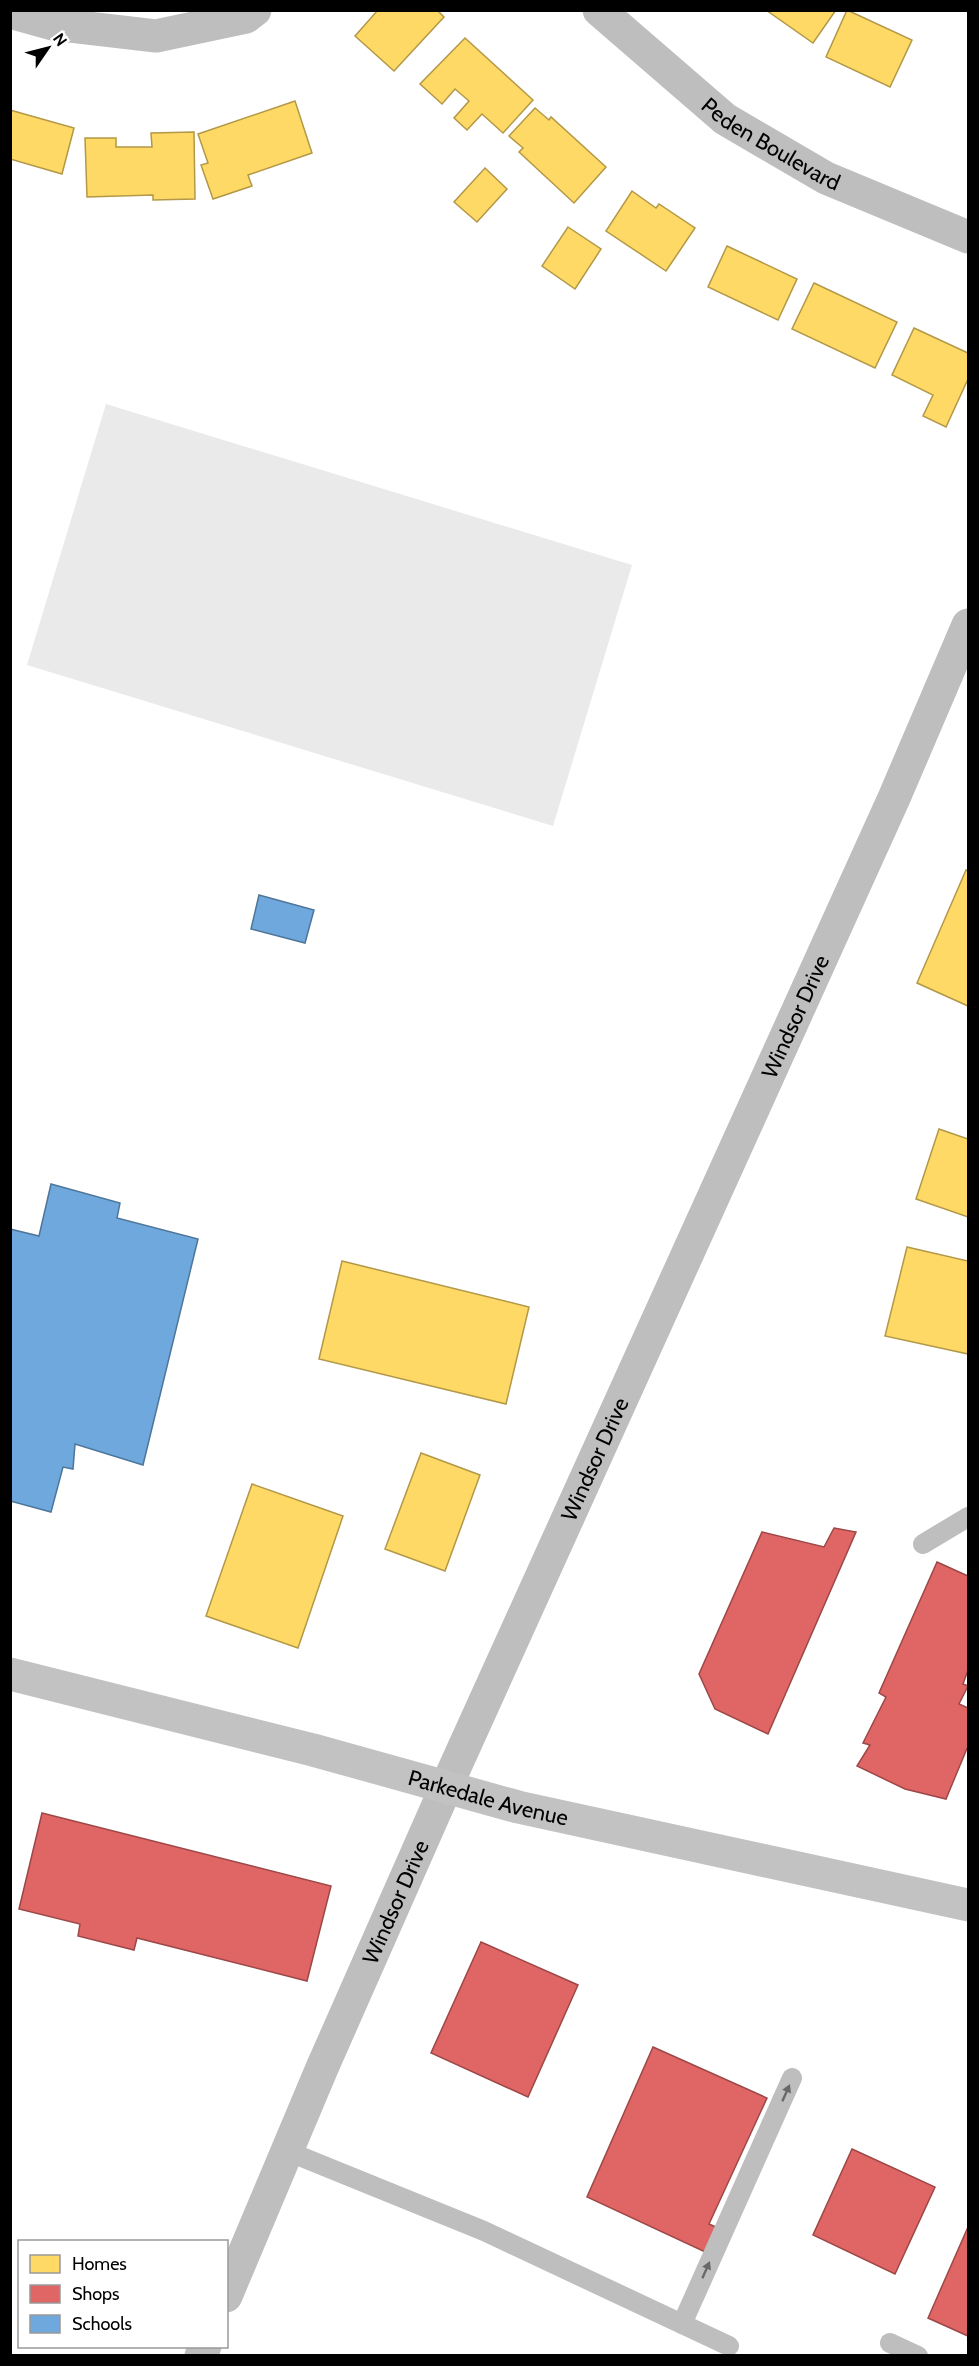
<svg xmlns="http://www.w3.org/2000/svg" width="979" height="2366" font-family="Cabin,sans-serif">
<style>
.green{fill:#eaeaea}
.homes{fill:#ffd966;stroke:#b29847;stroke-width:1.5}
.shops{fill:#e06666;stroke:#9d4747;stroke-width:1.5}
.schools{fill:#6fa8dc;stroke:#4e769a;stroke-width:1.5}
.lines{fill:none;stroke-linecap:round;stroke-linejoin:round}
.service{stroke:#bebebe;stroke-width:20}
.minor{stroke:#bebebe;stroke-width:33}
.tertiary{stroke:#bebebe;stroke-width:33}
.secondary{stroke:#c2c2c2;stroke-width:33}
.oneway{fill:#686868}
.labels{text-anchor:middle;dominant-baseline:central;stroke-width:6;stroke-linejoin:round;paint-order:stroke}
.street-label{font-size:22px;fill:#000;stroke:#fff}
</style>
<rect width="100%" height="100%" fill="#fff"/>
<path class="green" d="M106,404L632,565L553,826L27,665Z"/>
<path class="homes" d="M378,10H437L444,17L394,71L355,36Z
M766,10H836L813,43Z
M847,10L912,40L890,87L826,57Z
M465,38L533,100L503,133L482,114L467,130L454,118L469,101L455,89L442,104L420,84Z
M295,101L312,153L248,175L252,186L213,199L201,165L208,163L198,134Z
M535,108L549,120L551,117L606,167L574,203L519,152L523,148L509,136Z
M10,110L74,128L62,174L10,159Z
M194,132L195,199L153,200V195L87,197L85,138H116V147H152L151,133Z
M485,168L507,189L477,222L454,202Z
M632,191L656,208L659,204L695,228L666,271L606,231Z
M568,227L601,249L575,289L542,266Z
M727,246L797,279L778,320L708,287Z
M814,283L897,322L875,368L792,329Z
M914,328L968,353V379L946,427L923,416L933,395L892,375Z
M966,870L968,871V1006L917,983Z
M939,1129L968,1139V1217L916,1199Z
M907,1247L968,1261V1354L885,1336Z
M342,1261L529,1307L506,1404L319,1359Z
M421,1453L480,1475L445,1571L385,1549Z
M252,1484L343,1516L298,1648L206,1616Z"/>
<path class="shops" d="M834,1528L856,1532L768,1734L715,1709L699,1674L762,1532L824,1547Z
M937,1562L968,1576V1670L963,1684L968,1686L959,1704L968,1708V1746L946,1799L905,1789L857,1766L870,1745L863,1743L886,1697L879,1693Z
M42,1813L331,1886L307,1981L137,1938L134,1950L78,1936L80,1924L19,1909Z
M481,1942L578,1985L528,2097L431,2053Z
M653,2047L767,2098L709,2224L727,2232L716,2257L587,2197Z
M852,2149L935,2187L895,2274L813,2235Z
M968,2227V2336L928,2318Z"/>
<path class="schools" d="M259,895L314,910L305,943L251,929Z
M51,1184L120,1203L117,1218L198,1239L143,1465L75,1444L73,1469L63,1467L51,1512L10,1501V1229L39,1236Z"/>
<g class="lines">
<path class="service" d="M923,1544L968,1517
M287,2151L484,2231L729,2346
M682,2324L792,2078
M890,2343L918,2356"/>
<g class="minor">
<path id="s1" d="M599,10L725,119L826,178L968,237"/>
<path d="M10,12L53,24L156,36L246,17L255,10"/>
<path id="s2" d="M226,2296L322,2068L446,1787"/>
<path d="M201,2356L205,2346"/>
</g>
<path class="tertiary" id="s3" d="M446,1787L894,798L968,625"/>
<path class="secondary" id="s4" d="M10,1674L313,1750L518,1807L968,1905"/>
</g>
<defs><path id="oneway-solid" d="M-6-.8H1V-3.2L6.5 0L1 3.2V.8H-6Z" transform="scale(1.5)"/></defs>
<g class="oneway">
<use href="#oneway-solid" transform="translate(786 2093) rotate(-66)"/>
<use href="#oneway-solid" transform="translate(706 2270) rotate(-66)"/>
</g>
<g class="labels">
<g class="street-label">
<text stroke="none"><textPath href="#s1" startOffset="219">Peden Boulevard</textPath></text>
<text stroke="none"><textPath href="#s3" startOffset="846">Windsor Drive</textPath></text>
<text stroke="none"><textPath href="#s3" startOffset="360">Windsor Drive</textPath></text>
<text stroke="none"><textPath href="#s4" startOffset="494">Parkedale Avenue</textPath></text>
<text stroke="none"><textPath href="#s2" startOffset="429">Windsor Drive</textPath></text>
</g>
</g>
<rect width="979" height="2366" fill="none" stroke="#000000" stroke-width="24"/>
<rect x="18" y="2240" width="210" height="108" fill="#ffffff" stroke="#999999" stroke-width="1.5"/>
<rect x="30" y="2255" width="30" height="18" fill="#ffd966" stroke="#999999" stroke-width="1.5"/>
<text x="72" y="2270" font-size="18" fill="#000000">Homes</text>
<rect x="30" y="2285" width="30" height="18" fill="#e06666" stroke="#999999" stroke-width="1.5"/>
<text x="72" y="2300" font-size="18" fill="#000000">Shops</text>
<rect x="30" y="2315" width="30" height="18" fill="#6fa8dc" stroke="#999999" stroke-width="1.5"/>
<text x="72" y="2330" font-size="18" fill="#000000">Schools</text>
<g transform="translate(48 48) rotate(55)" stroke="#ffffff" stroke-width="4.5" paint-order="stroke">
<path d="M0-4.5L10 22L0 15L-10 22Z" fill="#000000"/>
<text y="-9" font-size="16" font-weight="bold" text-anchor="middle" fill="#000000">N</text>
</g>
</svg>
